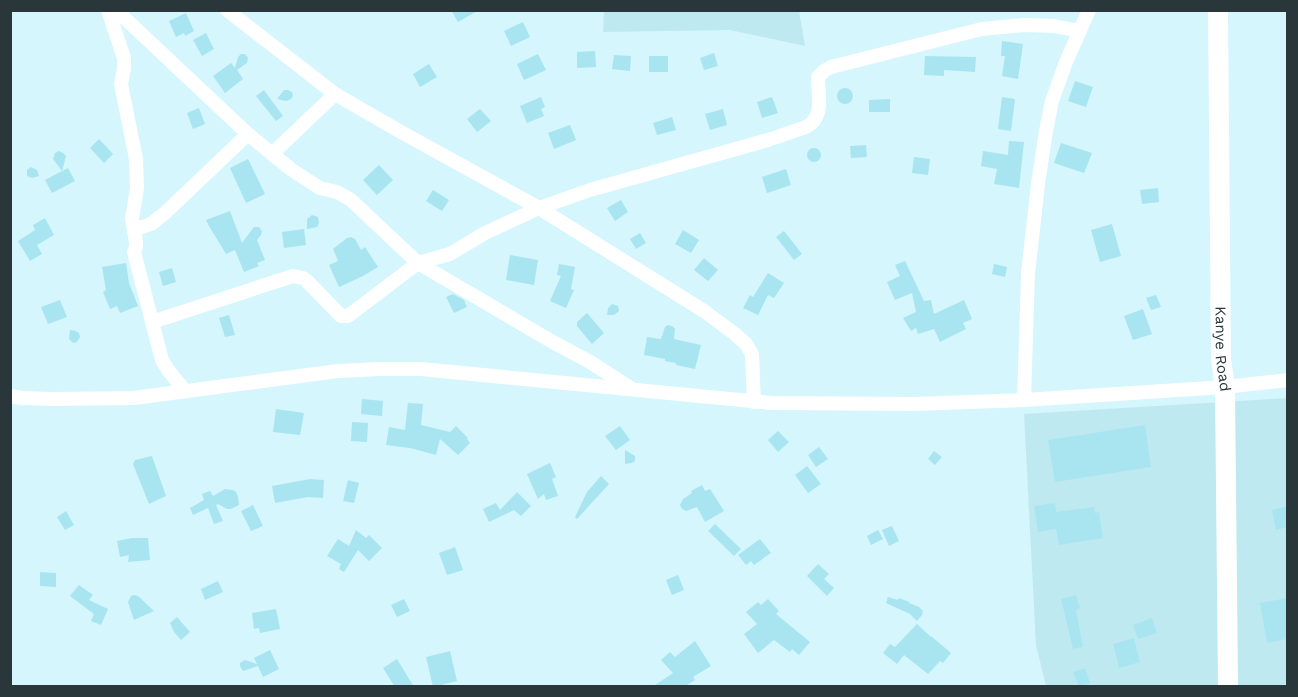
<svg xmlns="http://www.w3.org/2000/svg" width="1298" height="697" font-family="'Work Sans',sans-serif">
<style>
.built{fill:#bfe9f0}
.building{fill:#a9e5f0}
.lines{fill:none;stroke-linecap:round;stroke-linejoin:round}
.minor{stroke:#fff;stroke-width:14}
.secondary{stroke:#fff;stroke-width:20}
.labels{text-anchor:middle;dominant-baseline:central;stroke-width:5;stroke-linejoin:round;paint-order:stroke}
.street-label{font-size:15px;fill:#2a373a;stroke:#f7fdfe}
</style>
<rect width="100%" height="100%" fill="#d4f6fc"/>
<path class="built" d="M604,11H799L805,46L730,30L603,32Z
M1287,398V686H1046L1036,645L1024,414Z"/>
<path class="building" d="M451,10H479L458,22Z
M186,13L194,31L185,36L184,33L176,37L169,21Z
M523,22L530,37L511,46L504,31Z
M206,33L214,49L202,56L193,40Z
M1002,41L1023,44L1018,79L1002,76L1005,56H1001Z
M595,51L596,67L577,68V52Z
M714,53L718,66L704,70L700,58Z
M241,54H245L248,58L247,63L237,70L243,79L225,93L213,76L231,63L235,68L238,57Z
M538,54L546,70L524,80L517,64Z
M614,55L631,56L630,71L612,69Z
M649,56H668V72H649Z
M925,56L976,57L975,72L944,70V76L924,75Z
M429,64L437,77L420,87L413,74Z
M1075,81L1093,87L1086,107L1068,101Z
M837 96a8 8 0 1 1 16 0a8 8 0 1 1-16 0Z
M264,90L283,116L276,121L256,96Z
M284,90H288L292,92L293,96L291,99L286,101L277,99Z
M541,97L545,107L541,109L544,116L527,123L520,106Z
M772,97L778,113L762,118L757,102Z
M1002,97L1015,99L1011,131L998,129Z
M890,99V112H869V100Z
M199,108L205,124L193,129L187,113Z
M480,109L491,121L477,132L467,119Z
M723,109L727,125L710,130L705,114Z
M672,117L676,130L657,135L653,123Z
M570,125L576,140L554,149L548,133Z
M99,139L113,154L104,163L90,148Z
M1009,141L1024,142L1019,188L994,184L997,169L981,166L983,151L1008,155Z
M1061,143L1092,153L1084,173L1054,163Z
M866,145L867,157L851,158L850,146Z
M807 155a7 7 0 1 1 14 0a7 7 0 1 1-14 0Z
M59,151L63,153L66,156L62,171L53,159L55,153Z
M914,157L930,159L928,175L912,173Z
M248,159L265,194L246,203L230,168Z
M379,165L393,180L377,195L363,180Z
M31,167L37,170L39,176L32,178L27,176V170Z
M68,168L75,181L52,193L45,180Z
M786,169L791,185L767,193L762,177Z
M1158,188L1159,202L1142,204L1140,190Z
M433,190L449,200L442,211L426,201Z
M621,200L628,212L615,221L607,208Z
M230,211L242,243L254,227H259L262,231L261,235L257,240L265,260L257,263L259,266L244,272L235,250L226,254L209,226L206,220Z
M312,215L318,217L319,223L317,227L307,229V219Z
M45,218L54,235L37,245L42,254L30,261L18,241L35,230L33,225Z
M1112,224L1121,256L1100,262L1091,230Z
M304,229L306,245L284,248L282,232Z
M683,230L699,240L691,253L675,244Z
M784,231L802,254L794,260L776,237Z
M640,233L646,243L636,249L630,239Z
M351,237L355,239L361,250L365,247L378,267L363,276L339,287L329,265L338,261L333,249L347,238Z
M510,255L538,260L534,285L506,280Z
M704,258L718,270L708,281L694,270Z
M905,261L924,301L931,300L934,314L964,300L972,319L963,323L966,329L940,342L934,329L918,334L916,328L911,331L903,318L916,312L912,293L895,300L887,282L900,276L895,265Z
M126,263L129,283L138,306L120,313L117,306L110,309L103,292L106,290L102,267Z
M559,264L575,267L571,289L574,290L566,308L550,301L561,276L557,275Z
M994,264L1007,267L1005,277L992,274Z
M172,268L176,282L163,286L159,272Z
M768,273L784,283L774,298L768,295L758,315L743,308L750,295L753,297Z
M453,294L464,300L467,307L454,313L446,297Z
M1156,295L1161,307L1151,310L1146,298Z
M60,300L67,317L48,324L41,307Z
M612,304L618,306L619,311L614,315H607L608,308Z
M1143,309L1152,334L1133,340L1124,316Z
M587,313L604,333L592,344L577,326V322Z
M229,315L235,335L225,337L219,318Z
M668,325L672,326L675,329L674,339L701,345L695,369L676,365V363L665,361V359L644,355L647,337L661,339L665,327Z
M70,330L76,331L79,333L80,337L77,342L73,343L69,339Z
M362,399L383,401L382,416L361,414Z
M408,403L423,404L421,425L450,432L456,426L468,438L467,439L470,443L458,455L440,439L436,455L410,448L386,445L389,427L405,430Z
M276,409L304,413L300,435L273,432Z
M352,422L368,423L367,442L351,441Z
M1145,425L1151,467L1055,482L1048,440Z
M620,426L630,440L616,450L605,436Z
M778,431L789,442L778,452L768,440Z
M819,447L828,459L816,467L808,455Z
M625,450L635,456V461L632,463L625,464Z
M934,451L942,457L935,465L928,459Z
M152,456L166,496L149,504L133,464L135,460Z
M550,463L556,477L552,479L558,496L546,500L544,494L538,499L527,474Z
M807,466L821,484L808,493L795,475Z
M601,476L609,484L577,519L575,517L587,492Z
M310,479L324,480L323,498L308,497L275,503L272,486Z
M348,480L359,483L354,503L343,501Z
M702,485L705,491L710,489L724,511L705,522L697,507L686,511L682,509L680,505L683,499L692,493L691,491Z
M225,489L233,490L236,492L238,496L239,505L231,509H227L218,504L216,505L223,521L214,524L208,508L193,515L190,508L204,500L202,494L210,491L213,496Z
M517,492L531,506L521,516L514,510L489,522L483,509L496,503L500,510Z
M1055,503L1056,512L1094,507L1095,513L1099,512L1103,538L1059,545L1056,529L1038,532L1034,506Z
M253,505L263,526L251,531L241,511Z
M1287,506V527L1276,530L1272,510Z
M66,511L74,525L65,530L57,517Z
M715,524L741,549L734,556L708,531Z
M892,526L899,541L889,546L882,530Z
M356,530L366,538L369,535L382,548L369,561L358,550L344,572L339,569L341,564L327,556L338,539L349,546Z
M878,530L883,539L871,545L867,536Z
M132,538H148L150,560L128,562L129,555L120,557L117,541Z
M760,539L771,553L754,565L751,561L746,565L738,555Z
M455,547L463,570L447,575L439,553Z
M818,564L829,574L824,579L834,588L827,596L807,576Z
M40,572L56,573V587L40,586Z
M678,575L684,590L672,595L666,580Z
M218,581L223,592L205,600L201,589Z
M79,585L93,595L89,600L108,609L101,625L91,621L94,614L70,596Z
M134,595L138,596L154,611L134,620L128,602L131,596Z
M1076,595L1080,608L1076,610L1083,647L1073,649L1061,599Z
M888,597L898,600L899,598L909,602V603L919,607L923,611L922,615L917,621L910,614L886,603Z
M1287,598V639L1267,643L1260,603Z
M404,599L410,611L397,617L391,605Z
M768,599L779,611L776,614L810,642L799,655L792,649L790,652L774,640L758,653L744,634L757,624L746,612L758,602L761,605Z
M276,609L280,629L260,633L259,628L254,629L252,613Z
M177,617L190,632L181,640L174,632L170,623Z
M1152,618L1157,633L1138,639L1133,625Z
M917,624L931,637V636L951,653L943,663L940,661L928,674L904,655L897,664L883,653L890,644L895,647Z
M1134,638L1140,662L1119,668L1113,644Z
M695,641L711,666L693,677L695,680L684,687H652L673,673L661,660L670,652L675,657Z
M270,650L279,669L263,677L258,666L243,671L240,666V663L245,660L257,664L254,658Z
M450,651L457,681L433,687L426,657Z
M397,659L414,687H395L383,668Z
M1085,668L1090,683L1079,687L1073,672Z"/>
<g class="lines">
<path class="minor" d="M108,10L124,58V69L121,84L136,159L137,188L132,219L136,242V247L134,252L162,360L168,370L185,391
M116,10L248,134L272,154L335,94
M227,10L335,94L401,132L539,208L704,311L735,334L746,344L752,354L754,402
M272,154L292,170L312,183L320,188L337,192L351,200L418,263L551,341L590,362L632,389
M134,230L151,224L165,213L248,134
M152,322L293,276L303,278L307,281L341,316H348L418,263L450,254L485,233L539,208L590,190L768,140L806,127C825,117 818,95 818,77L824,71L831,67L982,29L1024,25L1054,26L1080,31
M10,396L22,398L52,399L134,398L338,371L379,369H421L771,403L914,404L1024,400L1225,387L1288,380
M1024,400L1028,274L1038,184L1046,131L1052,101L1066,62L1089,10"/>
<path class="secondary" id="s1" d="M1218,10L1221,359L1225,387L1228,686"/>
</g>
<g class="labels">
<g class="street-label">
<text stroke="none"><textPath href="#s1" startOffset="339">Kanye Road</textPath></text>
</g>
</g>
<rect width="1298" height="697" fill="none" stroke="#2a373a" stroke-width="24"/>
</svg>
